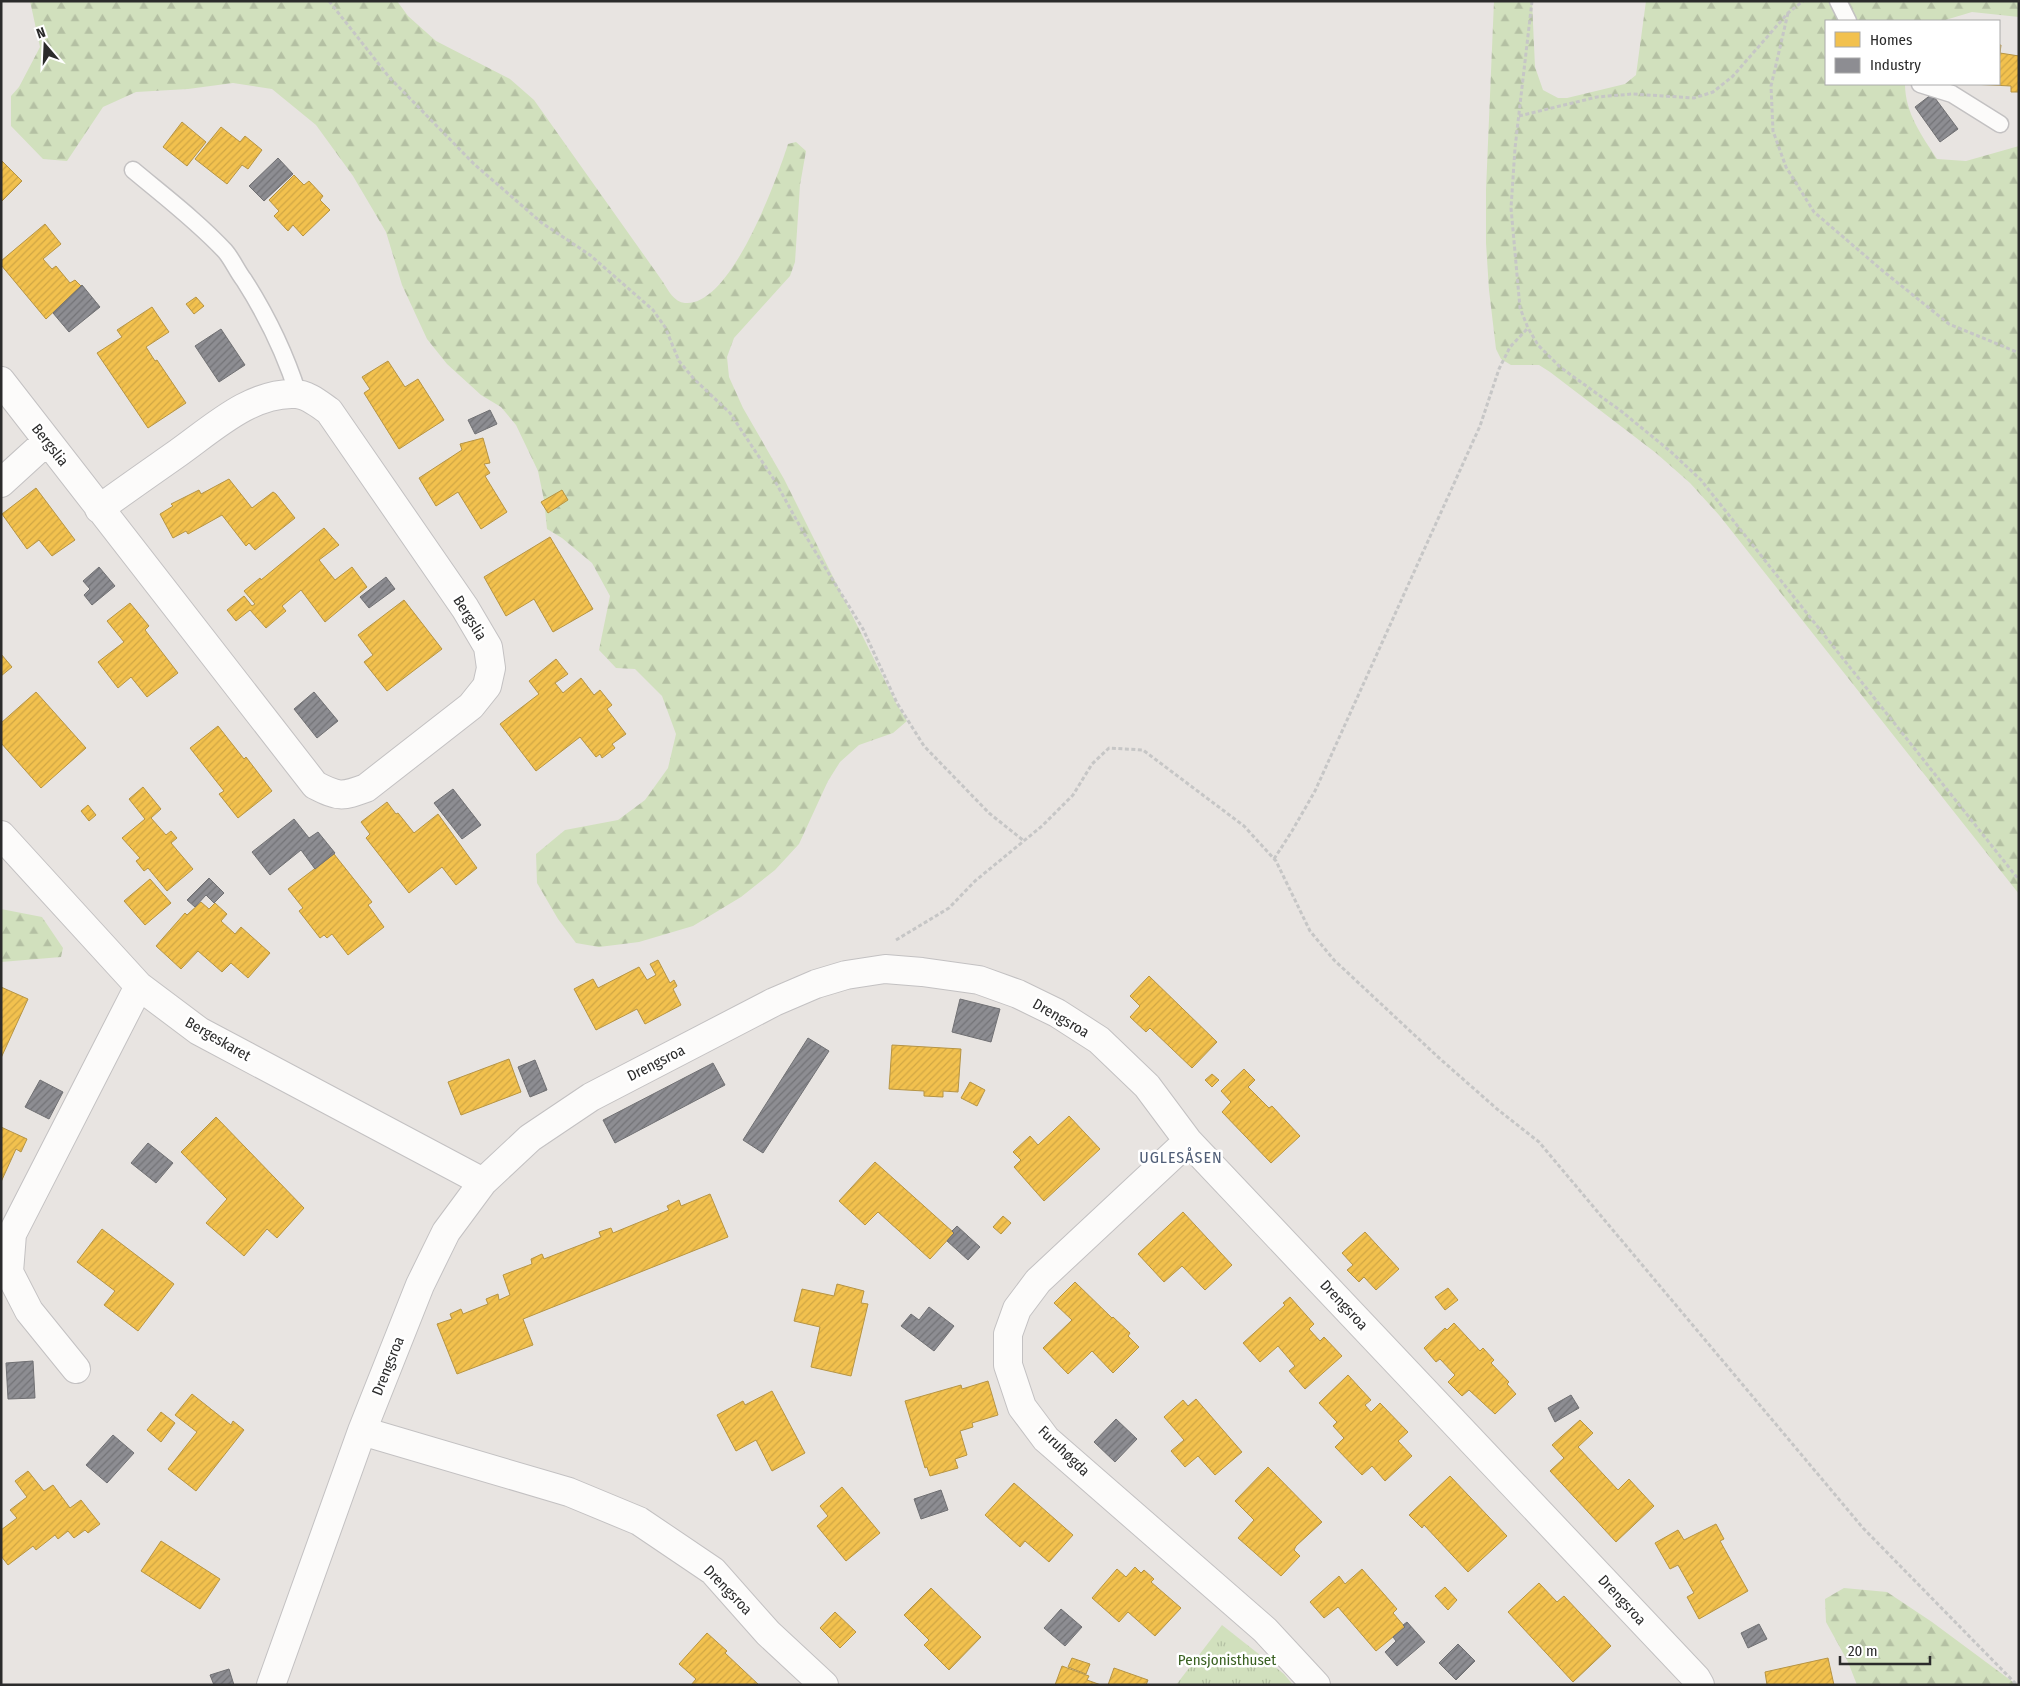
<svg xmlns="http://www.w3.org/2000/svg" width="2020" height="1686" font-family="'Fira Sans Condensed',sans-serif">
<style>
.forest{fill:url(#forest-firs)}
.park{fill:url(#park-tufts)}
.homes{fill:url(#homes-hatch);stroke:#b69444}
.industry{fill:url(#industry-hatch);stroke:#707073}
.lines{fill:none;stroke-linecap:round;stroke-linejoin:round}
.lane-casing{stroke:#c3c1c2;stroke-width:19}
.street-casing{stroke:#c3c1c2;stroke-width:30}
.path{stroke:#c6c6c6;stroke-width:3;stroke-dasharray:4 2.5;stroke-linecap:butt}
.lane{stroke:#fcfbfa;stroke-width:16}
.street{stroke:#fcfbfa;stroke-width:28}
.labels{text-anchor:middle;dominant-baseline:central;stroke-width:5;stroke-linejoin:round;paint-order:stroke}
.street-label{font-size:15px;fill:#2b2b2b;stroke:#fff}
.park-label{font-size:15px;fill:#3a6122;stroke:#fff}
.neighbourhood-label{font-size:16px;letter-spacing:1px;fill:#505e77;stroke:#fff}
</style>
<defs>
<pattern id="forest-firs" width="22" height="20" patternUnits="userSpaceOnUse" patternTransform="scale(1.25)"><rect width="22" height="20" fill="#d1e0bd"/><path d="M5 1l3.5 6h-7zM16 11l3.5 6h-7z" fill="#b4c0a3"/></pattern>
<pattern id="park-tufts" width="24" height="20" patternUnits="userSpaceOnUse" patternTransform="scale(1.25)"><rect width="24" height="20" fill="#d1e0bd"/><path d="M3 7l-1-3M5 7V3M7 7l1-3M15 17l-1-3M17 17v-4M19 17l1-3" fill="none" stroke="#b4c0a3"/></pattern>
<pattern id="homes-hatch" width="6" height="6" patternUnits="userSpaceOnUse" patternTransform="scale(1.25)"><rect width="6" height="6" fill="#f2c14e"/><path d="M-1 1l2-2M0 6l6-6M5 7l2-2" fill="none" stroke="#d0a644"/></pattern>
<pattern id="industry-hatch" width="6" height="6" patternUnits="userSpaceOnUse" patternTransform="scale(1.25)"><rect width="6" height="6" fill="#8d8d92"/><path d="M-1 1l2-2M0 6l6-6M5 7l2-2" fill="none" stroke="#737377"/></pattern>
</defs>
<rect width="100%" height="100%" fill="#e8e4e1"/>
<path class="forest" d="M30,1H397L408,16L436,41L510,79L534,100L663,282C668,290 674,302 685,303C731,307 777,179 788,144L796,142L806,151L800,185L795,262L790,276L734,338L727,357L729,377L743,408L784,479L896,703L907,721L893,733L859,745L840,762L828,781L799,844L775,870L741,897L693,926L639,942L599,947L576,943L558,919L537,883L536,854L565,830L618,820L645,800L668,768L676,734L662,696L635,669L616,668L599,650L610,596L592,563L562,538L547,529L544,500L538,471L516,425L501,407L481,395L447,364L427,339L402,285L386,232L353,176L316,125L272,89L233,83L188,89L136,92L103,107L67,161L43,159L11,126V96L19,87L40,47Z
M1494,1H1532L1535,67L1543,90L1558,98H1567L1625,84L1636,75L1646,1H2019V17L1972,12L1942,21H1826V84H1905C1905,113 1922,136 1937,159L1966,161L2019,146V894L1719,515L1690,483L1656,453L1550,372L1539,365H1511L1501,359L1496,349L1489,290L1486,243V190Z
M1,909L42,917L63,948L61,957L1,962Z
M1844,1588L1887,1592L1932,1622L2017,1685H1857L1848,1662L1826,1622L1825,1599Z"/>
<path class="park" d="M1222,1625L1284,1674L1293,1685H1176Z"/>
<path class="homes" d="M1999,45H2001L2000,53L2019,56V92H2011V86L1971,84H1999Z
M182,122L206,142L187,166L163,147Z
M221,127L240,142L245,136L262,150L248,169L242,165L227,184L195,159Z
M1,160L22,181L1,202Z
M294,175L304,185L309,181L323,196L320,200L330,210L303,236L293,225L288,231L274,216L279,211L269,200Z
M45,224L61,244L43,259L52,269L56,266L70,283L75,280L81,286L46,319L1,265V261Z
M196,297L204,306L194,314L186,304Z
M152,307L169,332L146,347L155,361L157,360L186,403L148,428L97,353L122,337L117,330Z
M388,361L405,387L418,379L444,420L399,449L364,393L370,389L362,377Z
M483,438L490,463L484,464L490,473L485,476L507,512L481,529L458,492L436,506L419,478L462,450L460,444Z
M229,479L252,508L273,492L276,494L295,518L255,550L249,543L246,546L222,515L188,534L186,531L173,538L160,514L173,506L171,504L199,490L201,494Z
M36,488L75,540L52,556L39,540L27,549L2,514Z
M562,490L568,500L548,513L541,502Z
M324,528L339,545L319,560L335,580L352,567L367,587L325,622L301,590L282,606L286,611L266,628L250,610L236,621L227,610L244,596L252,606L255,604L244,591L260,578L261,580Z
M550,537L593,609L553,632L534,599L506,616L484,577Z
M404,600L442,649L387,691L364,662L373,655L358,635Z
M130,603L149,626L145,630L178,673L147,697L131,677L118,688L98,662L124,642L107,621Z
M1,654L12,667L1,676Z
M556,659L568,674L555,683L563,693L581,678L594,695L600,690L612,705L607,709L626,734L612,744L615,748L602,758L600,754L596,757L580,737L536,771L500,724L539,694L529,681Z
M36,692L86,748L41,788L1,743V723Z
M218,726L244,759L246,757L272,791L238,818L219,794L224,791L190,748Z
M143,787L161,809L151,818L166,835L171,831L177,838L171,843L193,869L167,891L148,868L144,871L136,861L140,858L122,838L145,819L129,799Z
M387,802L396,814L398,813L414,833L438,814L477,868L456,885L442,867L409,893L366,838L370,834L361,822Z
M88,805L96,815L89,821L81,811Z
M334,854L372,902L368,905L384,927L348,955L332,934L327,938L324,935L320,938L299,911L303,908L288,889Z
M150,879L171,903L145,925L124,901Z
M201,902L209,909L215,903L227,914L221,921L235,934L241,927L270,953L248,978L231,963L222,972L198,951L181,969L156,946L185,913L187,915Z
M658,960L670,983L674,980L677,986L673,989L681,1005L645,1024L637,1009L596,1030L574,989L593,979L598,988L639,967L647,980L656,975L650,964Z
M1149,976L1217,1042L1192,1068L1150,1028L1146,1032L1130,1017L1140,1006L1130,996Z
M1,987L28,999L1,1058Z
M892,1045L961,1049L958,1092L943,1091V1097L924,1096V1091L889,1089Z
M509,1059L521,1092L461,1115L448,1082Z
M1244,1069L1255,1080L1248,1087L1269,1108L1272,1106L1300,1136L1271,1163L1222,1112L1231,1102L1221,1091Z
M1212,1074L1219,1080L1212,1087L1205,1080Z
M970,1082L985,1090L977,1106L961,1098Z
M1069,1116L1100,1149L1044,1201L1014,1167L1021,1160L1013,1152L1030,1136L1038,1145Z
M216,1117L304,1208L277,1238L267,1229L244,1256L206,1223L227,1199L181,1152Z
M1,1127L27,1139L21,1152L16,1149L1,1182Z
M875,1162L954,1233L930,1259L878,1212L865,1225L839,1201Z
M710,1194L728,1237L523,1319L533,1345L457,1374L437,1324L452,1319L450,1314L461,1309L463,1314L488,1304L486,1299L498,1294L499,1300L510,1295L503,1275L532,1264L531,1259L542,1254L544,1259L601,1237L599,1232L611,1228L613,1233L669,1210L667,1206L679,1200L681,1206Z
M1183,1212L1232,1265L1205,1290L1182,1266L1164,1282L1138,1254Z
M1003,1216L1011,1223L1001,1234L993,1227Z
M102,1229L174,1284L138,1331L104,1305L115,1291L77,1262Z
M1365,1232L1399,1269L1376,1290L1364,1277L1359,1282L1347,1270L1353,1265L1342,1253Z
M1075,1282L1112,1318L1113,1317L1130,1333L1128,1336L1139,1347L1113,1373L1092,1351L1068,1374L1043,1348L1072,1320L1054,1303Z
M837,1284L864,1291L861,1303L868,1304L851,1376L811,1367L820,1327L794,1321L802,1289L834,1296Z
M1448,1288L1458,1300L1445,1310L1435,1297Z
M1290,1297L1314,1324L1309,1329L1320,1341L1324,1337L1342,1356L1305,1389L1289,1371L1295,1366L1278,1346L1260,1362L1243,1343L1285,1305L1283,1303Z
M1454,1323L1480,1351L1483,1348L1494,1360L1491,1363L1509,1382L1507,1384L1516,1394L1495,1414L1469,1390L1462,1396L1448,1382L1455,1375L1440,1359L1436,1362L1424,1348L1445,1328L1447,1330Z
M1348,1375L1371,1400L1365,1405L1371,1412L1380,1403L1408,1432L1398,1441L1412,1456L1385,1481L1372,1466L1362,1475L1335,1447L1344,1438L1333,1426L1337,1422L1319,1403Z
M988,1381L998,1415L972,1423L973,1427L960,1431L967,1455L955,1459L958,1468L930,1476L927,1467L925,1468L905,1401L961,1385L962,1389Z
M772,1391L805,1453L772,1471L756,1440L736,1451L717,1415L743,1401L745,1405Z
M192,1394L231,1425L233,1421L244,1430L196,1491L168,1469L197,1432L175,1415Z
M1196,1399L1242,1452L1215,1475L1198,1456L1185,1467L1171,1451L1184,1440L1164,1417L1183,1400L1188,1406Z
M161,1412L175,1423L161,1442L147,1430Z
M1580,1420L1593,1433L1578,1447L1618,1490L1629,1479L1654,1506L1616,1542L1550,1471L1564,1458L1552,1445Z
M1268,1467L1322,1522L1296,1546L1294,1550L1300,1556L1281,1576L1238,1538L1254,1520L1235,1501Z
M28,1471L44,1491L53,1485L70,1508L81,1500L100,1524L88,1533L85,1530L74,1538L68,1531L58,1539L55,1535L36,1550L33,1546L8,1565L1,1556V1530L17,1518L10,1510L27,1497L15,1481Z
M1450,1476L1507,1536L1468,1572L1424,1525L1422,1528L1409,1515Z
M1014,1483L1073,1535L1049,1562L1025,1541L1020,1547L985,1515Z
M842,1487L880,1533L846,1561L817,1526L828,1516L820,1506Z
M1716,1524L1724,1539L1720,1541L1748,1591L1699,1619L1687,1597L1694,1593L1678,1565L1670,1569L1655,1543L1678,1530L1684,1540Z
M161,1541L220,1579L200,1609L141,1571Z
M1135,1567L1141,1573L1144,1570L1154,1579L1151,1582L1181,1608L1155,1636L1128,1612L1119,1622L1092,1598L1117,1569L1126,1577Z
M1362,1569L1397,1609L1393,1613L1405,1627L1376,1651L1338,1607L1324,1618L1310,1602L1339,1576L1345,1584Z
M1539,1583L1557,1602L1564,1596L1611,1646L1573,1682L1508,1612Z
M1445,1587L1457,1600L1448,1610L1435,1596Z
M931,1588L981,1637L949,1670L924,1645L929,1640L904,1615Z
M835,1612L856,1632L840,1648L820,1628Z
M707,1633L727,1651L725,1653L759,1685H691L696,1679L679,1664Z
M1072,1658L1090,1664L1086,1674L1068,1667Z
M1828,1658L1834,1685H1767L1765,1672Z
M1062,1666L1089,1676L1087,1680L1101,1685H1055Z
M1114,1668L1148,1680L1146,1685H1108Z"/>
<path class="industry" d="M1932,94L1958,129L1940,142L1915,107Z
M278,158L293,174L264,201L249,186Z
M82,285L100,307L69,332L53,313Z
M221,329L245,365L219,382L195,346Z
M490,410L497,424L475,434L468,420Z
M99,567L115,586L92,605L84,595L90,589L83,581Z
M386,577L395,589L369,608L360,597Z
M314,692L338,721L317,738L294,709Z
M453,789L481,825L462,839L434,803Z
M294,819L309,838L318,832L335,853L315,869L301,850L270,875L252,852Z
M209,878L224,893L214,903L206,895L195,907L187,900Z
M960,999L1000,1009L991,1042L952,1032Z
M808,1038L829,1051L763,1153L743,1140Z
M535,1060L547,1090L530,1097L518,1067Z
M713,1063L725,1085L615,1143L603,1120Z
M40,1080L63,1092L49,1119L25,1107Z
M148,1143L173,1163L156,1183L131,1163Z
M957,1226L980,1247L968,1260L947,1241L954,1233L952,1231Z
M929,1307L954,1326L934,1351L901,1326L911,1314L919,1320Z
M33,1361L35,1398L8,1399L6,1363Z
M1571,1395L1579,1408L1555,1422L1548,1408Z
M1116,1419L1137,1439L1115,1462L1094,1442Z
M113,1435L134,1453L107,1483L86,1465Z
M941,1490L948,1510L921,1519L914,1499Z
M1061,1609L1082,1627L1065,1646L1044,1628Z
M1407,1622L1425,1642L1397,1666L1385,1652L1396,1641L1393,1637L1405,1627L1403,1625Z
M1759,1624L1767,1639L1748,1648L1741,1633Z
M1458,1644L1475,1661L1456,1680L1439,1663Z
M229,1669L234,1685H214L210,1675Z"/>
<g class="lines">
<defs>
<path id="lane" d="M1838,1L1848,21
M1920,84L1952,94L2000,124
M133,170C164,196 197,221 225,251C232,259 237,271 244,280C267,316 285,353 298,394"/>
<path id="street" d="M1,381L315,785C338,797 342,797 366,788L471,706L487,686L491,668L488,647L465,608L329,411C319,404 307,394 295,394C251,392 212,429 178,453C151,472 125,490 99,509
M1,483L47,441
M1,835L139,986L199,1031L483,1182
M1188,1141L1038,1281L1017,1309L1008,1334V1365L1022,1407L1046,1439L1265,1630L1316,1685
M76,1369L29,1311L9,1272L12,1234L139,986
M362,1431L569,1492L639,1521L713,1571L768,1633L824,1685
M271,1685L362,1431L420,1285L446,1232L483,1182L530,1138L591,1097L774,1002L816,984L846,975L885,969L922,972L979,980L1018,994L1057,1013L1099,1040L1147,1086L1188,1141L1696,1678L1700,1685"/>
</defs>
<use href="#lane" class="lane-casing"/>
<use href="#street" class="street-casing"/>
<path class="path" d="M329,1L389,77L474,164L542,223L590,255L653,310L665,327L679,361L694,379L730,413L775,481L802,530L863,629L897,703L924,746L989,813L1024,841
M1532,1L1515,148L1511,208L1520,308L1528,328L1538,345L1560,367L1621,411L1670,451L1701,480L2019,880
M1788,13L1771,86L1773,131L1786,167L1814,212L1883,271L1949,324L2019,353
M1519,116L1597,97L1632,94L1694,98L1713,92L1733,76L1788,13L1803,1
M1274,859L1292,831L1315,791L1480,426L1499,369L1510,347L1528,328
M896,940L949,908L975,881L1042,826L1073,795L1092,764L1109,748L1143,750L1244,826L1276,861L1310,931L1334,960L1438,1057L1497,1109L1539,1142L1863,1528L2017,1685"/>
<use href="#lane" class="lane"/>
<use href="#street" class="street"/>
</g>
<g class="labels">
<g class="street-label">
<text transform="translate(50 445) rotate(52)">Bergslia</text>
<text transform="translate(470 618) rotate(58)">Bergslia</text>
<text transform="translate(1061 1018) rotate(30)">Drengsroa</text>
<text transform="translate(218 1039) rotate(30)">Bergeskaret</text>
<text transform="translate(656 1063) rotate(-27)">Drengsroa</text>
<text transform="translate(1344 1305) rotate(47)">Drengsroa</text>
<text transform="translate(388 1366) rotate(-68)">Drengsroa</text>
<text transform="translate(1064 1451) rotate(44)">Furuhøgda</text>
<text transform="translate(728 1590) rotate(46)">Drengsroa</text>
<text transform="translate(1622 1600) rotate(47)">Drengsroa</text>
</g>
<g class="park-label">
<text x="1227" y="1660">Pensjonisthuset</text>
</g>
<g class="neighbourhood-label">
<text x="1181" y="1157">UGLESÅSEN</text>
</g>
</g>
<rect width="2020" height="1686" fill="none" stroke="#2b2b2b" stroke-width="5"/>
<rect x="1825" y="20" width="175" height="65" fill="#ffffff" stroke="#aaaaaa"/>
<rect x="1835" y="32" width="25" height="15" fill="#f2c14e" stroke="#aaaaaa"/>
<text x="1870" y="45" font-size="15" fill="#2b2b2b">Homes</text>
<rect x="1835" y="58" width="25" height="15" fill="#8d8d92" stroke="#aaaaaa"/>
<text x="1870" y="70" font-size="15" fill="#2b2b2b">Industry</text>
<g transform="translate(45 45) rotate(341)" stroke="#ffffff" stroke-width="4" paint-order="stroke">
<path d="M0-4L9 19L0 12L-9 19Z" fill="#2b2b2b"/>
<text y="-8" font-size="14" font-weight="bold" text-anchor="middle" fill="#2b2b2b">N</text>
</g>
<path d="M1840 1656v8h90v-8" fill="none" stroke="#2b2b2b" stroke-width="2.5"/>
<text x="1848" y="1656" font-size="15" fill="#2b2b2b" stroke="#ffffff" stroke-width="4" paint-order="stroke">20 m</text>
</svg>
